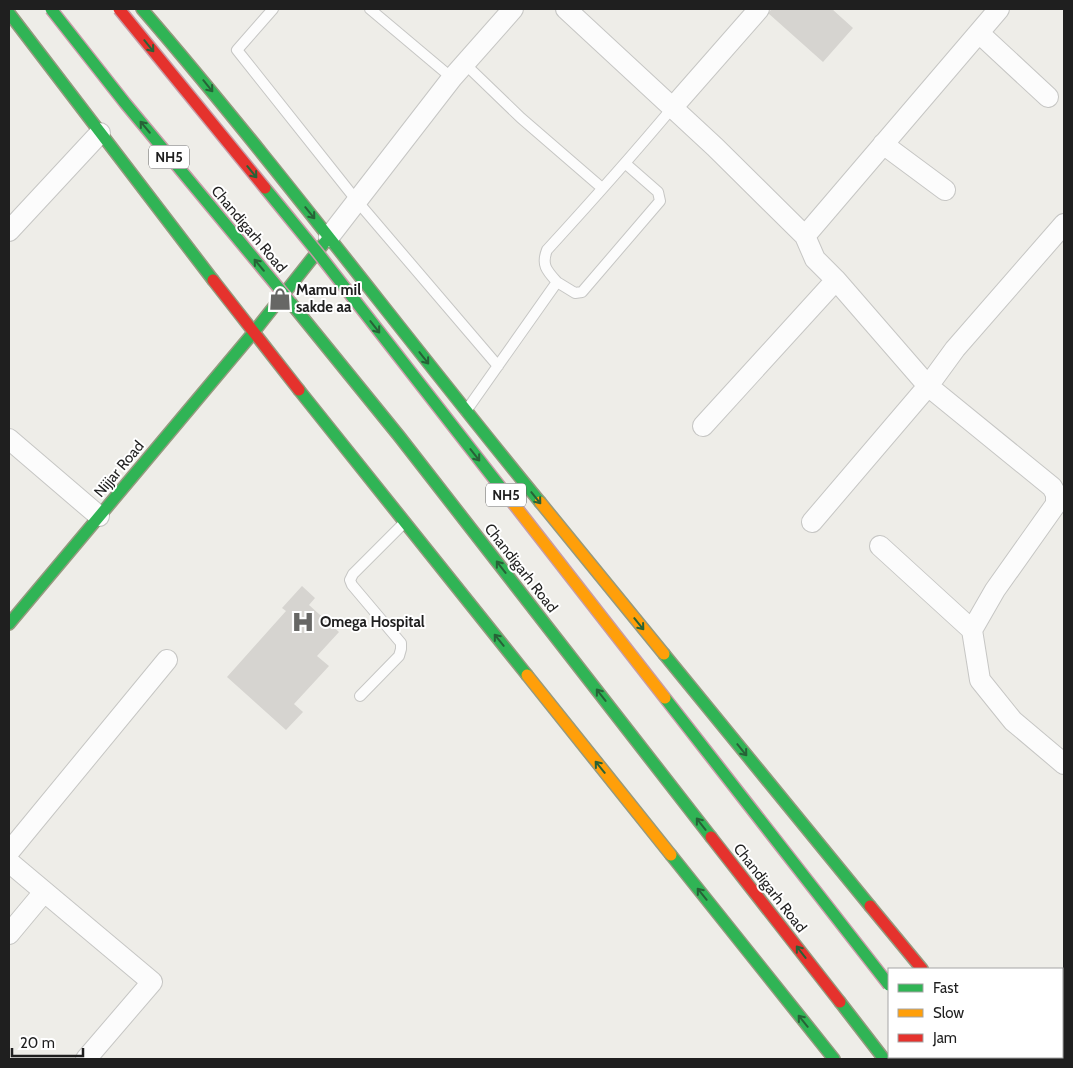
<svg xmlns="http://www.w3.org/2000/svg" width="1073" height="1068" font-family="Cabin,sans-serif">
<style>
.building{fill:#d6d4d0}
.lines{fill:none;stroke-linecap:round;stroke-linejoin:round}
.lane-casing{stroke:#c6c6c4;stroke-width:12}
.street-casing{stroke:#c6c6c4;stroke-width:22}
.fast-casing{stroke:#95997f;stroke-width:14}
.slow-casing{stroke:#95997f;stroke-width:14}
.jam-casing{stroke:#95997f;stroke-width:14}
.lane{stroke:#fcfcfc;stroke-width:10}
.street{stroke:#fcfcfc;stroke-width:20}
.fast{stroke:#30b455;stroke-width:11}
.slow{stroke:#ff9f0a;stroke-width:11}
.jam{stroke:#e5322d;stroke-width:11}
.fast-bridge-casing{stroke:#c69ca6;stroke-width:14;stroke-linecap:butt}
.slow-bridge-casing{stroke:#c69ca6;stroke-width:14;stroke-linecap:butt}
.jam-bridge-casing{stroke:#c69ca6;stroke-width:14;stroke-linecap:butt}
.fast-bridge{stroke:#30b455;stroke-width:11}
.slow-bridge{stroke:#ff9f0a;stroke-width:11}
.jam-bridge{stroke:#e5322d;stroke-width:11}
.oneway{stroke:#276237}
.labels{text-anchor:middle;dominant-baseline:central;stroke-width:4;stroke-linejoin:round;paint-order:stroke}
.shield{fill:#fff;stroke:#626262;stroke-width:1}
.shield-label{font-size:14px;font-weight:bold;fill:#1f1f1f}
.street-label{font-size:15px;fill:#1f1f1f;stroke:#fff}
.poi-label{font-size:15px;font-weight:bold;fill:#1f1f1f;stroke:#fff;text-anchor:start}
</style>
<rect width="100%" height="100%" fill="#eeede8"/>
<path class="building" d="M772,9H832L853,28L823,62L768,13Z
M302,586L315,598L309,605L339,632L317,656L329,666L294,704L303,712L286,730L227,677L286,611L282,608Z"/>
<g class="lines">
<defs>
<path id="lane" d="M273,9L237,50L357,201L498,366
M370,9L452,78
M465,64L521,118L602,188
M557,282L575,293L582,292L660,201L658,192L626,164
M466,411L557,282C547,271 541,265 547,250C590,203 632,156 673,107
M360,696L399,656L401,649V643L352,585L350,580L353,574L404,523"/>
<path id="street" d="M566,9L715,147L805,236L999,9
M979,33L1048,97
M673,107L759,9
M883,144L945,190
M9,231L100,133
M805,236L815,259L836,280L928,386L1052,487L1056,494V504L995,590L972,630L980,680L1013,721L1064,764
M329,237L452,78L513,9
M703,426L836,280
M9,439L99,516
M812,522L928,386L955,349L1064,224
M880,546L972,630
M9,852L167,660
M9,862L152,982L86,1059
M9,934L44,892"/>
<path id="fast" d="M142,9C280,169 406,339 540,502
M9,13L213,280
M291,303L399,436L711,837
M299,390L527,675
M9,624L253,333L329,237
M664,654L870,906
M671,855L834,1059
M840,1002L884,1059
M991,1057L993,1059"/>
<path id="slow" d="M540,502L664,654
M527,675L671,855
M946,1057L947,1059"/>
<path id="jam" d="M213,280L299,390
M711,837L840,1002
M870,906L922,969"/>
</defs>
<use href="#lane" class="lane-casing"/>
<use href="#street" class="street-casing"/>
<use href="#fast" class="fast-casing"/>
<use href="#slow" class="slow-casing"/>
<use href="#jam" class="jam-casing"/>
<use href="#lane" class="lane"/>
<use href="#street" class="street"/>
<use href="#fast" class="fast"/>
<use href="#slow" class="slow"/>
<use href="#jam" class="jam"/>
<defs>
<path id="fast-bridge" d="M51,9L125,103L291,303
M265,188L318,253L509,498
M665,698L889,985"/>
<path id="slow-bridge" d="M509,498L665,698"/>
<path id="jam-bridge" d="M119,9L265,188"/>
</defs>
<use href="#fast-bridge" class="fast-bridge-casing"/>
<use href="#slow-bridge" class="slow-bridge-casing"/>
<use href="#jam-bridge" class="jam-bridge-casing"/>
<use href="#fast-bridge" class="fast-bridge"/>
<use href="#slow-bridge" class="slow-bridge"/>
<use href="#jam-bridge" class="jam-bridge"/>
</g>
<defs><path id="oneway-shaft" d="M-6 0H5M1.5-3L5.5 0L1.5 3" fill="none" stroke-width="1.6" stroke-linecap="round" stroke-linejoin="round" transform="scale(1.25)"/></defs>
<g class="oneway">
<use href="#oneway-shaft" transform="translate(149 46) rotate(51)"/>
<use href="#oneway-shaft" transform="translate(208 86) rotate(51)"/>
<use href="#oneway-shaft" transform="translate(145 127) rotate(-130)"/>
<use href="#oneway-shaft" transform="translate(252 172) rotate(51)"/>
<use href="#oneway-shaft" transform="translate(310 213) rotate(51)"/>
<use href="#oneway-shaft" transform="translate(259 265) rotate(-130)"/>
<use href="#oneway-shaft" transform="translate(375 327) rotate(52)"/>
<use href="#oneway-shaft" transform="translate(424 358) rotate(52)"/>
<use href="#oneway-shaft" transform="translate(475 455) rotate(52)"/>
<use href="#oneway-shaft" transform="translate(536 498) rotate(51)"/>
<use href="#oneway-shaft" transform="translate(501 567) rotate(-128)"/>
<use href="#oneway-shaft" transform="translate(639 624) rotate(51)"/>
<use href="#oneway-shaft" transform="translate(499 640) rotate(-129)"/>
<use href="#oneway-shaft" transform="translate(601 695) rotate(-128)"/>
<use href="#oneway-shaft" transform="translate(742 750) rotate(51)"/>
<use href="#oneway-shaft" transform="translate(600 767) rotate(-129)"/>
<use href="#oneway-shaft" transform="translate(701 824) rotate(-128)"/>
<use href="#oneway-shaft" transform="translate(702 894) rotate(-129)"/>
<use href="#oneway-shaft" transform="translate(801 952) rotate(-128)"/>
<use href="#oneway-shaft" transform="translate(803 1021) rotate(-129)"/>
</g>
<defs>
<symbol id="shop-bare" viewBox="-9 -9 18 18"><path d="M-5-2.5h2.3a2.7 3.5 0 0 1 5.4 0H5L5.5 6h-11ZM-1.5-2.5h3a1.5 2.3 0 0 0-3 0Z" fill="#676765" stroke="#fff" stroke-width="2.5" paint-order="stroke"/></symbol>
<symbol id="hospital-bare" viewBox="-9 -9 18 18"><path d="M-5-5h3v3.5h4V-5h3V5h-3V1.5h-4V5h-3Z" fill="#676765" stroke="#fff" stroke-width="2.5" paint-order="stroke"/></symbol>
</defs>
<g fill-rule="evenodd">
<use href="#shop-bare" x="264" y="283" width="32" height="32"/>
<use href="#hospital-bare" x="287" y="606" width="32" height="32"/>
</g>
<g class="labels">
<g class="shield">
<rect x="149" y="145.5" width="40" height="23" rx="4"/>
<rect x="486" y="483.5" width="40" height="23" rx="4"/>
</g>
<g class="shield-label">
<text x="169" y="157">NH5</text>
<text x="506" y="495">NH5</text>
</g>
<g class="street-label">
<text transform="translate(249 229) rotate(50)">Chandigarh Road</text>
<text transform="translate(119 469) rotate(-50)">Nijjar Road</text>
<text transform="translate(521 568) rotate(52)">Chandigarh Road</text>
<text transform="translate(770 888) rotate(52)">Chandigarh Road</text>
</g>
<g class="poi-label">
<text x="296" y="290">Mamu mil<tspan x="296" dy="17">sakde aa</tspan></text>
<text x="320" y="622">Omega Hospital</text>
</g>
</g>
<rect width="1073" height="1068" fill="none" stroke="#1f1f1f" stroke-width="20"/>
<rect x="888" y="968" width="175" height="90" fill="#ffffff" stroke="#a5a5a5"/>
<rect x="898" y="984" width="25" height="8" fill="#30b455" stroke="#a5a5a5"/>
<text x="933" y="993" font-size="15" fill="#1f1f1f">Fast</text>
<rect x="898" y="1009" width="25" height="8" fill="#ff9f0a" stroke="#a5a5a5"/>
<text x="933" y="1018" font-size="15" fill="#1f1f1f">Slow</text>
<rect x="898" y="1034" width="25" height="8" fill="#e5322d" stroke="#a5a5a5"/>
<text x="933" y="1043" font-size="15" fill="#1f1f1f">Jam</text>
<path d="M12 1048v8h71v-8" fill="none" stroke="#1f1f1f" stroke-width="2.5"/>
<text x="20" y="1048" font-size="15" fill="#1f1f1f" stroke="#ffffff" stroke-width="4" paint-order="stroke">20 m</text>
</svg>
